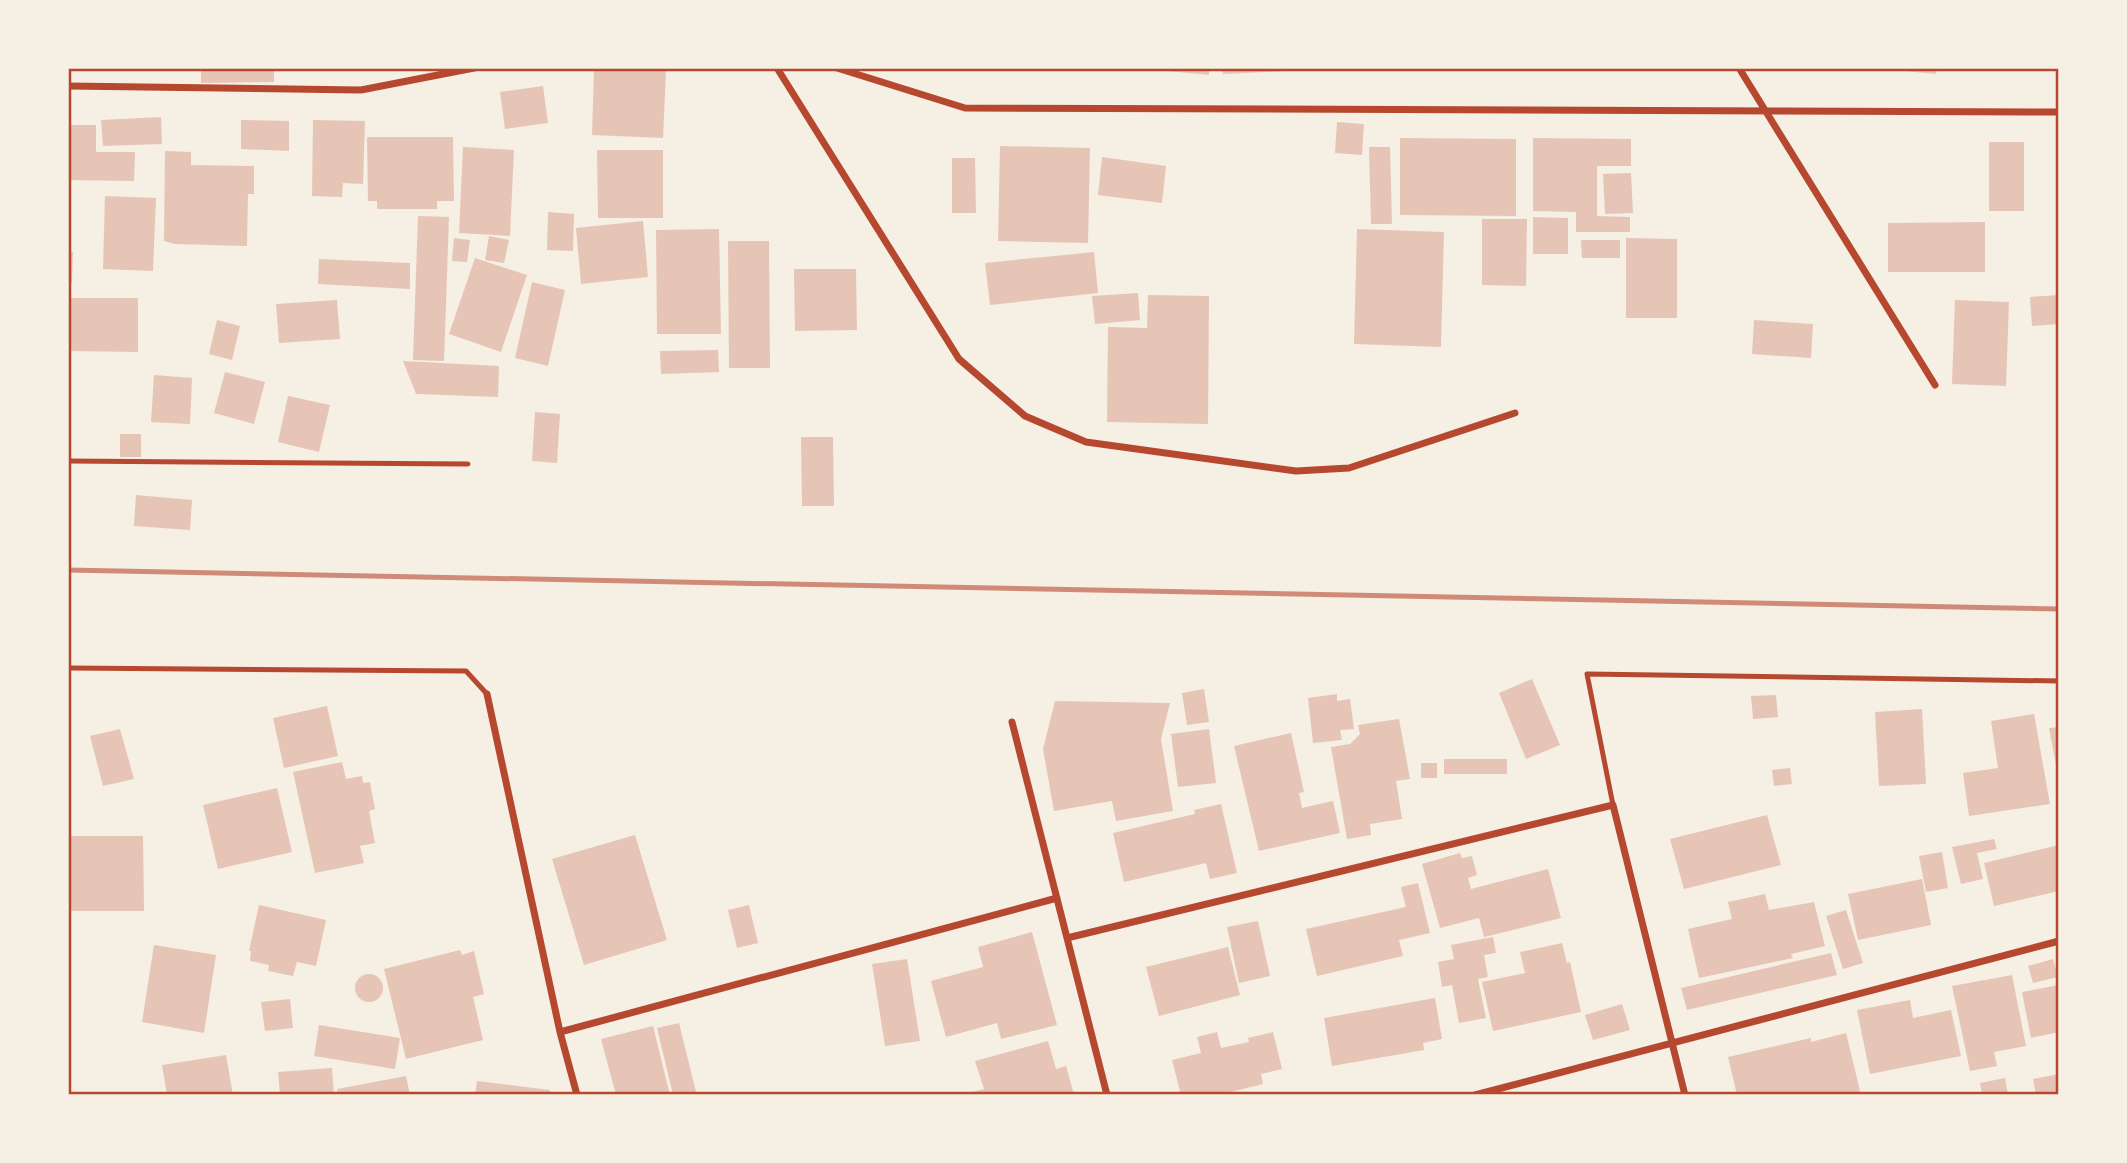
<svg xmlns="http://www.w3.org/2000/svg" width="2127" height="1163" font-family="'Golos Text',sans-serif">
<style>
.building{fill:#e6c5b7}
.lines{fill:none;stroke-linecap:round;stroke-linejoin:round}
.service{stroke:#b5482f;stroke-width:5}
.minor{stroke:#b5482f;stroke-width:7}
.rail{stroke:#cf8b77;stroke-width:5}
.neatline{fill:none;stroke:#b5482f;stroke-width:2.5}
</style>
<rect width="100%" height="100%" fill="#f6efe4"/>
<path class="building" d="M594,68L666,70L663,138L592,135Z
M1157,68H1209V75L1157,70Z
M1222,68H1309V70L1223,74Z
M1893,68H1937L1936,74L1893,70Z
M201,69H274V82L201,83Z
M543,86L548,123L505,129L500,92Z
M161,117L162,144L103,146L101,120Z
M241,120L289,121V151L241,149Z
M313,120L365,121L363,184L343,183L342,197L312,196Z
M1337,122L1364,124L1362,155L1335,153Z
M68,125H96V152H135L134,181L68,180Z
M367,137H453L454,201H437V209H377V201H368Z
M1400,138L1516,139V216L1400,215Z
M1533,138L1631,139V166H1597V216L1630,217V232H1576V212L1533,211Z
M1989,142H2024V211H1989Z
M1000,146L1090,148L1088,243L998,241Z
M463,147L514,150L510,236L459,233Z
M1369,147H1390L1392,224H1371Z
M597,150H663V218H598Z
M165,151L191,152V165L254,166V194H248L247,246L175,244L164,241Z
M1102,157L1166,166L1162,203L1098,195Z
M952,158H975L976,213H952Z
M1631,173L1633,213L1605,214L1603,174Z
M105,196L156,198L153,271L103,269Z
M548,212L574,214L573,251L547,250Z
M418,216L449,217L444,361L413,360Z
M1533,217L1568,218V254H1533Z
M1482,219H1527L1526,286L1482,285Z
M643,221L648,277L581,284L576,228Z
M1985,222V272H1888V223Z
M719,229L721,334H657L656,230Z
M1357,229L1444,232L1441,347L1354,344Z
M489,236L509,240L504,263L485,260Z
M454,238L470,240L467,262L452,261Z
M1626,238L1677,239V318H1626Z
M1581,240H1620V258H1582Z
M728,241H769L770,368H729Z
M68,252H73L72,283H68Z
M1094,252L1098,293L990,305L985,263Z
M475,258L527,275L501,352L449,334Z
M319,259L410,263V289L318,284Z
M794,269H856L857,330L795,331Z
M532,282L565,290L548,366L515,358Z
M1138,293L1140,320L1095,324L1092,296Z
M1148,295L1209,296L1208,424L1107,422L1108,327L1147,328Z
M2059,295V324L2032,326L2030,297Z
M68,298H138V352L68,351Z
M337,300L340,339L279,343L276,304Z
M1955,300L2009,302L2006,386L1952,384Z
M217,320L240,326L232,360L209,354Z
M1754,320L1813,324L1811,358L1752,354Z
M718,350L719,372L661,374L660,351Z
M403,361L499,366L498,397L416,394Z
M225,372L265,382L254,424L214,413Z
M154,375L192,378L190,424L151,422Z
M288,396L330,405L319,452L278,442Z
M535,412L560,414L557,463L532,461Z
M120,434H141V457H120Z
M801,437H833L834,506H802Z
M136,495L192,500L190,530L134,526Z
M1532,679L1560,745L1526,759L1499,693Z
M1204,689L1209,722L1187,725L1182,693Z
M1337,694V701L1350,699L1354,729L1340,730L1342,740L1313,743L1308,698Z
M1776,695L1778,717L1753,719L1751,696Z
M1055,701L1170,703L1161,739L1173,811L1116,821L1112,801L1054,811L1043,749Z
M327,706L338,756L284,768L273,718Z
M1922,709L1926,784L1879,786L1875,712Z
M2034,714L2050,804L1969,816L1963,773L1998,768L1991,721Z
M1399,719L1410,779L1396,781L1402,819L1370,824L1371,835L1347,839L1331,747L1350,744L1360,734L1358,725Z
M2059,727V770H2057L2049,728Z
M120,729L134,779L103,786L90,736Z
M1209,729L1216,783L1178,787L1171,734Z
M1291,733L1304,792L1299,793L1302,808L1333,801L1340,833L1259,851L1234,746Z
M1444,759H1507V774H1444Z
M342,762L346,779L362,776L363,783L370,782L375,809L369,811L375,843L360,846L364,863L315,873L293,772Z
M1421,763H1437V778H1421Z
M1790,768L1792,784L1774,786L1772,770Z
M277,788L292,852L218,869L203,805Z
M1221,804L1237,873L1210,879L1206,863L1124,882L1113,833L1195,814L1194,810Z
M1767,815L1781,865L1684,889L1670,839Z
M635,835L667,940L584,965L552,859Z
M69,836H143L144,911H70Z
M1994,839L1997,849L1977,853L1983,879L1961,884L1952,847Z
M2059,845V891L1994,906L1984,863Z
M1942,852L1948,888L1926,892L1919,856Z
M1460,853L1462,858L1472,856L1477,875L1468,878L1471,889L1548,869L1561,918L1484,937L1479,918L1440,928L1422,864Z
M1922,879L1931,925L1858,940L1848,894Z
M1418,883L1430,933L1399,940L1403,956L1317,976L1306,929L1406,907L1401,887Z
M1765,894L1769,910L1814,902L1825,946L1791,954L1793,958L1699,978L1688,929L1732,919L1728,902Z
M259,905L326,920L316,966L297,962L293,976L268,971L269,965L250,961L251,951H249Z
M749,905L758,943L737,948L728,910Z
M1846,910L1863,963L1843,969L1826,916Z
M1258,921L1270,976L1239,983L1227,927Z
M1032,932L1057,1025L1001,1039L997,1023L946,1037L931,981L983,967L978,947Z
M1493,937L1496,953L1484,955L1488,977L1478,979L1486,1018L1459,1023L1452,985L1442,987L1438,962L1454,959L1451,945Z
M1562,943L1567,963L1570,962L1581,1012L1493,1031L1482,982L1525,973L1520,952Z
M154,945L216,955L204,1033L142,1022Z
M1228,947L1240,995L1159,1016L1146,967Z
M460,950L462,955L474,951L484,994L473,997L483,1040L406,1059L384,969Z
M1831,953L1837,975L1687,1010L1681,988Z
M907,959L920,1041L885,1046L872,964Z
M2053,959L2058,977L2033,983L2028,966Z
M355 988a14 14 0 1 1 28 0a14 14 0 1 1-28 0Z
M2012,975L2026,1046L1994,1052L1997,1066L1970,1071L1952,986Z
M2059,985V1032L2031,1038L2022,992Z
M1435,998L1442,1039L1423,1043L1424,1050L1332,1066L1324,1018Z
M290,999L293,1028L265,1031L261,1002Z
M1910,1000L1913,1018L1951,1010L1961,1056L1870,1074L1857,1010Z
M1622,1004L1630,1030L1593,1040L1585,1015Z
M679,1023L696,1092L685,1095H673L657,1028Z
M319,1025L400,1038L395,1069L314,1056Z
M653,1026L670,1095H616L601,1039Z
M1217,1032L1221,1048L1249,1042L1248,1038L1273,1032L1282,1069L1261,1074L1263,1084L1219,1095H1181L1172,1060L1201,1053L1197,1037Z
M1846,1033L1861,1095H1737L1728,1057L1811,1038V1042Z
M1048,1041L1056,1069L1066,1066L1074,1095H973L972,1092L984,1089L975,1061Z
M226,1055L233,1095H167L162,1065Z
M332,1068L334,1095H280L278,1072Z
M2059,1074V1095H2036L2033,1079Z
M406,1076L410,1095H338L337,1089Z
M2005,1078L2008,1095H1982L1980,1083Z
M477,1081L550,1090L549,1095H475Z"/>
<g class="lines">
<path class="service" d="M68,461L468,464
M68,668L466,671L487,694
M1613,805L1587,674L2059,681"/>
<path class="minor" d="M777,68L959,359L1025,416L1086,442L1296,471L1349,468L1515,413
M837,68L965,108L2059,112
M1739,68L1935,385
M68,86L361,90L474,68
M487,694L560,1032L577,1095
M1012,722L1107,1095
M1067,938L1613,805L1685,1095
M560,1032L1057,898
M1475,1095L2059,941"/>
<path class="rail" d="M68,570L2059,609"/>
</g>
<rect width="2127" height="1163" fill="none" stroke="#f6efe4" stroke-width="140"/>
<rect x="70" y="70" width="1987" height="1023" class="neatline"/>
</svg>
